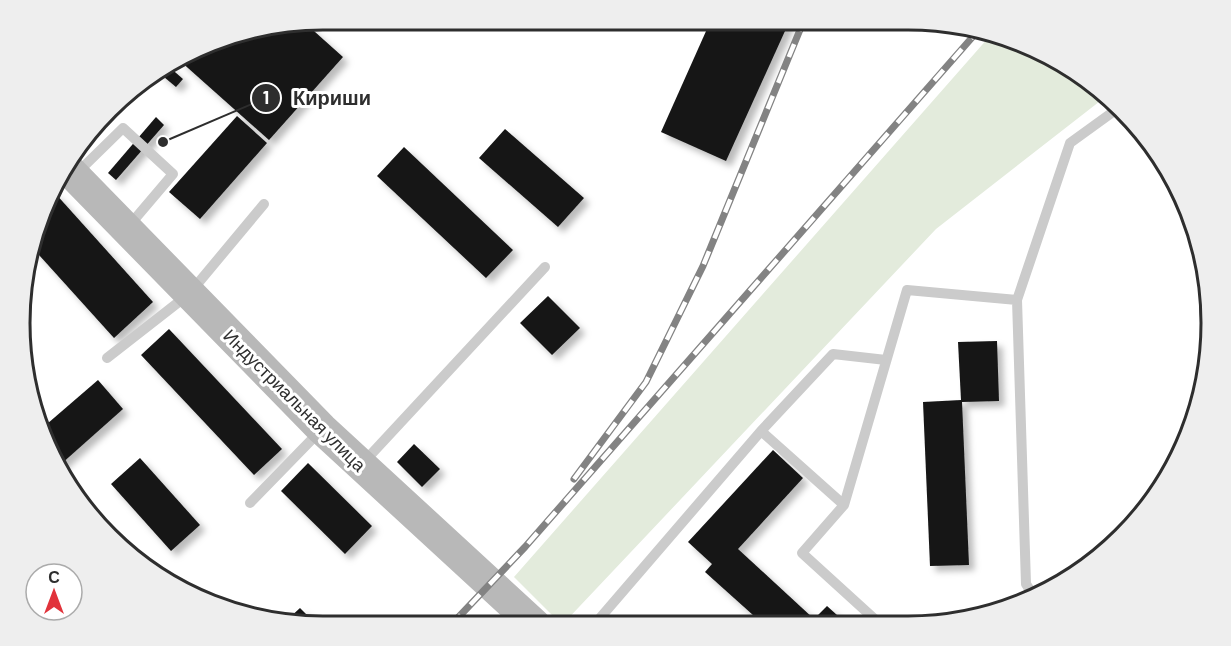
<svg xmlns="http://www.w3.org/2000/svg" width="1231" height="646" font-family="Barlow,sans-serif">
<style>
.green{fill:#e3ebdc}
.building{fill:#151515;filter:url(#shadow)}
.lines{fill:none;stroke-linecap:round;stroke-linejoin:round}
.lane{stroke:#cbcbcb;stroke-width:10}
.secondary{stroke:#b8b8b8;stroke-width:32}
.rail-casing{stroke:#838383;stroke-width:7}
.rail{stroke:#fff;stroke-width:4.5;stroke-dasharray:14;stroke-linecap:butt}
.labels{text-anchor:middle;dominant-baseline:central;stroke-width:6;stroke-linejoin:round;paint-order:stroke}
.street-label{font-size:18px;fill:#2e2e2e;stroke:#fff}
.rim{fill:none;stroke:#2e2e2e;stroke-width:3}
.leader{fill:none;stroke:#2e2e2e;stroke-width:2}
.callout-dot{fill:#2e2e2e;stroke:#fff;stroke-width:2}
.mark-label{font-size:18px;text-anchor:middle;font-weight:bold;fill:#fff}
.callout-label{font-size:20px;text-anchor:middle;font-weight:bold;fill:#2e2e2e;stroke:#fff;stroke-width:6;stroke-linejoin:round;paint-order:stroke}
</style>
<defs>
<filter id="shadow"><feDropShadow dx="5.5" dy="5.5" stdDeviation="3" flood-color="#0004"/></filter>
</defs>
<rect width="100%" height="100%" fill="#fff"/>
<path class="green" d="M989,37L1043,51L1104,98L936,229L562,625L514,577Z"/>
<path class="building" d="M711,20H790L726,161L661,132Z
M305,23L343,57L269,140L179,60L225,36Z
M168,66L183,79L176,87L158,72Z
M237,116L267,143L200,219L169,192Z
M156,117L164,125L116,180L108,173Z
M505,129L584,198L558,227L479,158Z
M404,147L513,250L486,278L377,176Z
M54,192L153,302L114,338L30,245Z
M1197,249L1211,343L1205,364H1202Z
M548,296L580,328L552,355L520,323Z
M169,329L282,449L254,475L141,355Z
M997,341L999,401L962,402L969,565L930,566L923,402L961,400L958,342Z
M98,380L123,409L60,465L43,439L40,430Z
M414,444L440,469L422,487L397,462Z
M773,450L803,478L738,549L814,619L827,606L847,624H763L705,572L712,564L688,542Z
M140,458L200,525L171,551L111,484Z
M308,463L372,526L345,554L281,491Z
M300,608L318,626H303L286,621Z"/>
<g class="lines">
<path class="lane" d="M76,174L123,128L173,174L128,227
M107,358L189,294L264,204
M761,431L844,505L802,553L880,624
M363,463L545,267
M250,503L321,430
M844,505L907,290L1017,300
M1035,598L1026,584L1017,300L1070,143L1117,109
M594,625L761,431L833,354L886,360"/>
<path class="secondary" d="M65,166L322,429L535,625"/>
<defs>
<path id="rail" d="M574,479L646,382L703,266L804,20
M451,625L525,547L976,33"/>
</defs>
<use href="#rail" class="rail-casing"/>
<use href="#rail" class="rail"/>
</g>
<g class="labels">
<g class="street-label">
<text transform="translate(295 400) rotate(45)">Индустриальная улица</text>
</g>
</g>
<path d="M0 0H1231V646H0ZM323 30H908A293 293 0 0 1 1201 323V323A293 293 0 0 1 908 616H323A293 293 0 0 1 30 323V323A293 293 0 0 1 323 30Z" fill="#eee" fill-rule="evenodd"/>
<path class="rim" d="M323 30H908A293 293 0 0 1 1201 323V323A293 293 0 0 1 908 616H323A293 293 0 0 1 30 323V323A293 293 0 0 1 323 30Z"/>
<path class="leader" d="M163 142L266 98"/>
<g class="callout-dot">
<circle cx="163" cy="142" r="6"/>
<circle cx="266" cy="98" r="15"/>
</g>
<g class="mark-label">
<text x="266" y="104">1</text>
</g>
<g class="callout-label">
<text x="332" y="105">Кириши</text>
</g>
<g transform="translate(54 592)"><circle r="28" fill="#ffffff" stroke="#ababab" stroke-width="1.5"/>
<path d="M0-4.5L10 22L0 15L-10 22Z" fill="#e1333b"/>
<text y="-9" font-size="16" font-weight="bold" text-anchor="middle" fill="#2e2e2e">С</text>
</g>
</svg>
